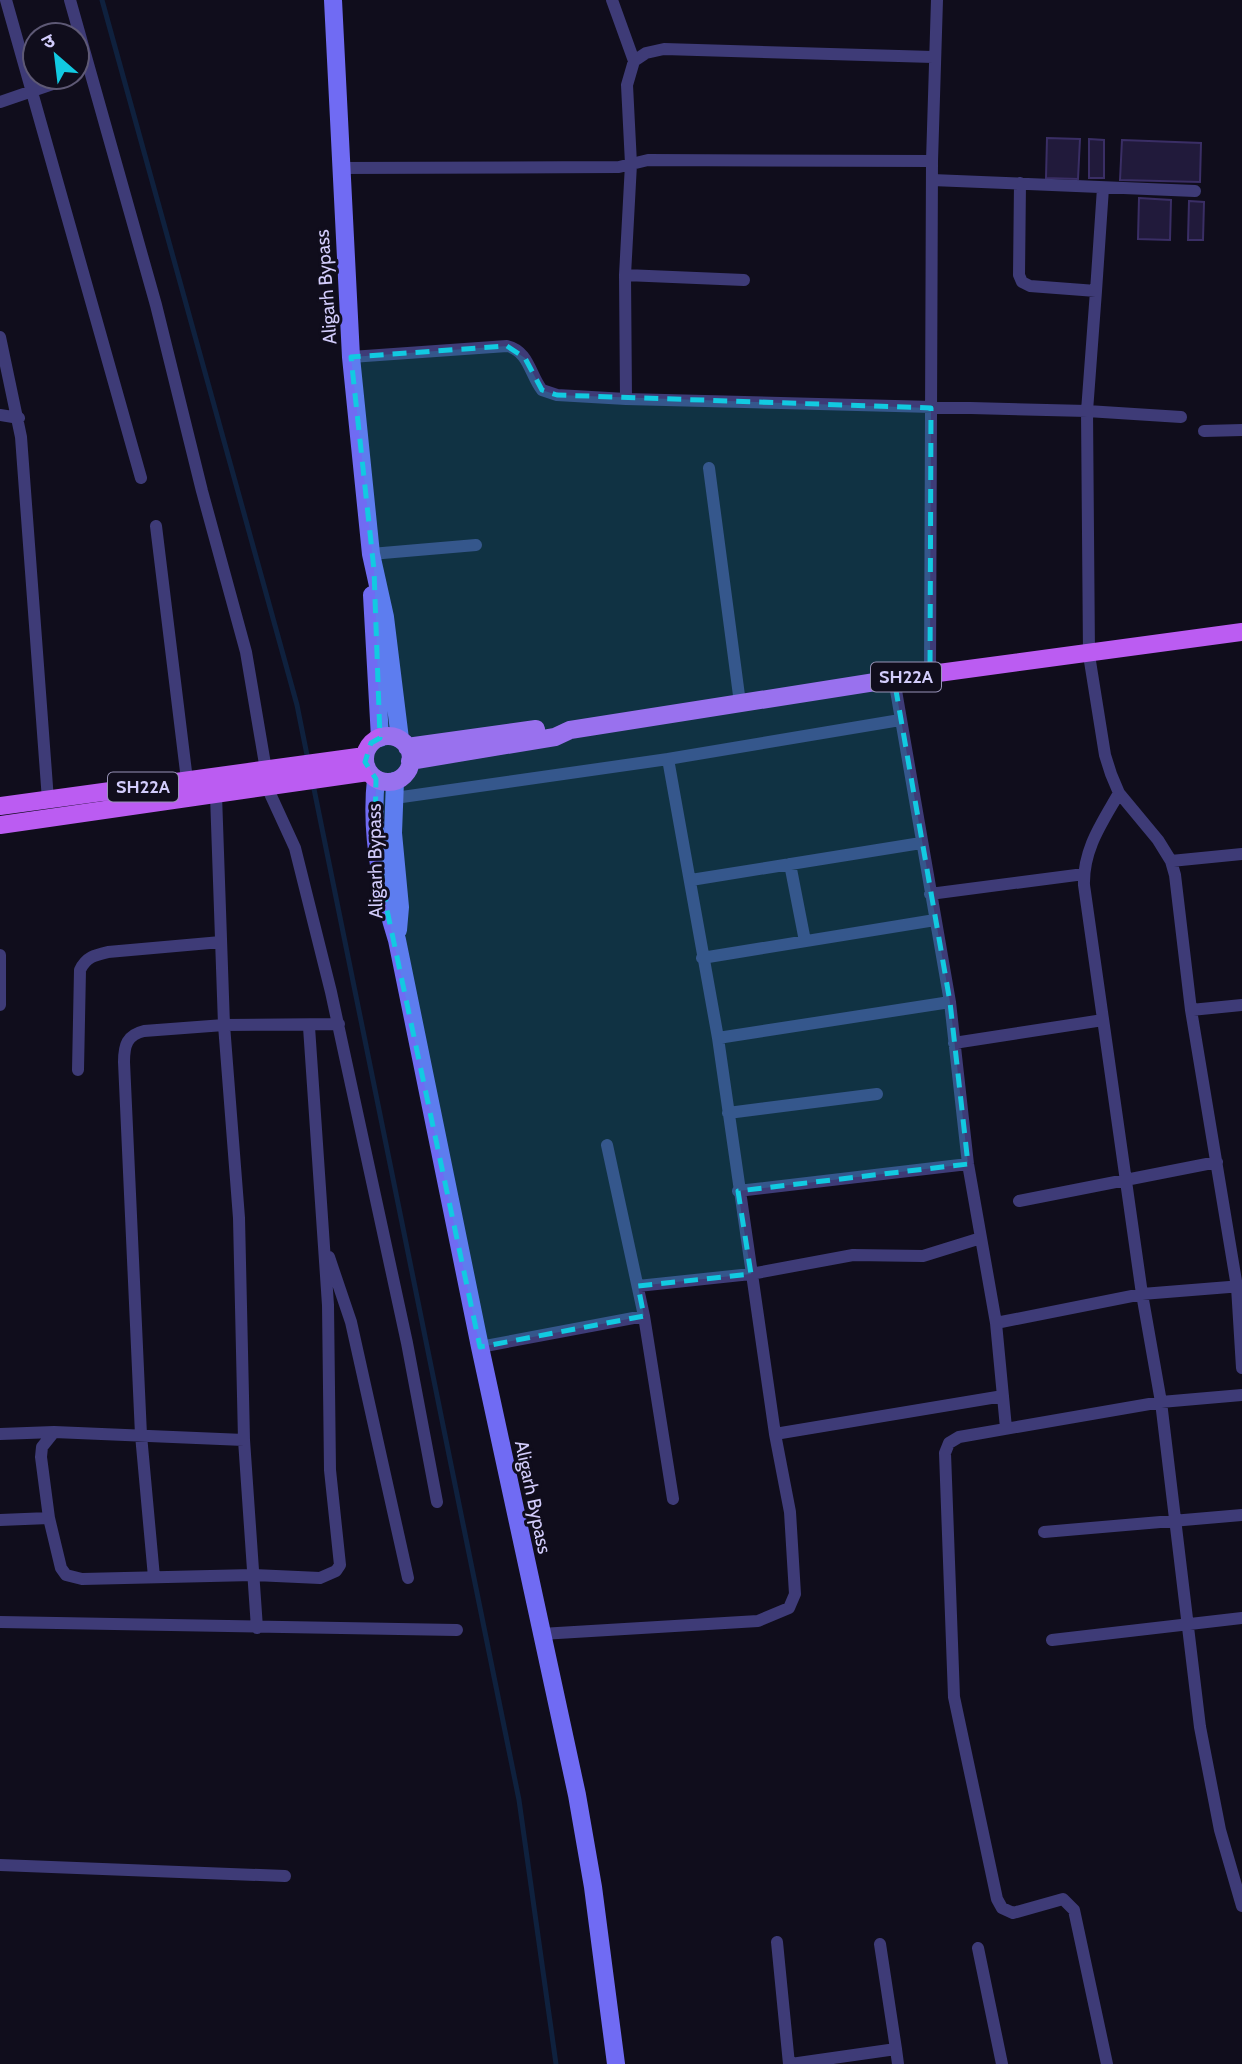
<svg xmlns="http://www.w3.org/2000/svg" width="1242" height="2064" font-family="Cabin,'Noto Sans Devanagari',sans-serif">
<style>
.lines{fill:none;stroke-linecap:round;stroke-linejoin:round}
.stream{stroke:#0f213e;stroke-width:5}
.building{fill:#211a3b;stroke:#3a2e65;stroke-width:2}
.street{stroke:#3e3b77;stroke-width:12}
.secondary{stroke:#706bf3;stroke-width:18}
.primary{stroke:#bb5cf2;stroke-width:18}
.marked{fill:#12cae1;fill-opacity:0.2;stroke:#12cae1;stroke-width:5;stroke-dasharray:14 9;stroke-linejoin:round}
.labels{text-anchor:middle;dominant-baseline:central;stroke-width:6;stroke-linejoin:round;paint-order:stroke}
.shield{fill:#100d1c;stroke:#9893b8;stroke-width:2}
.shield-label{font-size:18px;font-weight:bold;fill:#d2ccfb}
.street-label{font-size:19px;fill:#d2ccfb;stroke:#100d1c}
</style>
<rect width="100%" height="100%" fill="#100d1c"/>
<g class="lines">
<path class="stream" d="M102,0L297,705L308,760
M313,784L519,1800L556,2064"/>
</g>
<path class="building" d="M1047,138L1080,139L1078,179L1046,178Z
M1089,139L1104,140V178H1089Z
M1122,140L1201,143L1200,182L1120,180Z
M1139,198L1171,200L1170,240L1138,239Z
M1189,201L1204,202L1203,240H1188Z"/>
<g class="lines">
<path class="street" d="M6,0L141,478
M70,0L156,305L202,491L246,652L266,770
M612,0L634,61
M0,102L73,77
M339,168L619,167L648,160L932,161
M932,180L1195,191
M1020,183L1019,275L1022,282L1030,286L1096,291L1087,411L1089,655L1105,755L1111,774L1119,793L1158,840L1171,861L1175,875L1191,1010L1237,1287L1242,1368
M625,275L744,280
M1096,291L1103,188
M0,337L21,437L48,800
M351,357L507,346C529,351 530,375 542,390L557,395L626,399L1087,411L1181,417
M626,399L625,275L631,164L627,85L634,61L646,53L664,49L933,57
M0,415L19,418
M1204,431L1242,430
M709,468L740,703
M156,526L187,780
M371,554L476,545
M930,674L932,161L937,0
M894,679L950,1002L968,1164L996,1323
M267,787L295,848L331,992L407,1343L437,1502
M1119,793C1102,823 1083,849 1084,885L1142,1294L1161,1402L1200,1727L1220,1830L1242,1906
M216,795L224,1025L239,1218L244,1440L257,1628
M395,798L668,759L900,720
M1171,861L1242,854
M790,864L805,941
M691,880L921,843
M930,894L1084,874
M0,955V1005
M702,958L935,920
M1191,1010L1242,1005
M718,1038L950,1002
M954,1043L1103,1020
M78,1070L80,970C86,957 95,955 108,952L221,942
M728,1113L877,1094
M607,1145L644,1316L673,1499
M738,1191L968,1164
M1019,1201L1217,1162
M329,1257L351,1322L408,1578
M638,1286L751,1274L853,1255L923,1256L981,1238
M480,1347L644,1316
M1006,1428L996,1323L1142,1294L1242,1286
M0,1434L54,1432
M775,1434L1003,1396
M244,1440L54,1432L42,1447L41,1457L49,1518L61,1568L66,1575L82,1579L253,1575L320,1578L336,1571L340,1565L330,1470L328,1305L309,1027
M0,1520L49,1518
M1044,1532L1242,1515
M154,1577L141,1435L124,1062C124,1045 127,1035 144,1031L224,1025L339,1024
M0,1622L457,1630
M541,1634L758,1621L789,1608L795,1594L790,1512L775,1434L718,1038L668,759
M1052,1640L1242,1618
M0,1865L285,1876
M777,1942L789,2064
M978,1948L1002,2064
M896,2049L898,2064
M791,2064L896,2049L880,1944
M1107,2064L1074,1910L1063,1899L1013,1913L1002,1908L997,1899L954,1697L945,1453L949,1443L959,1437L1161,1402L1242,1395"/>
<path class="secondary" d="M333,0L351,357L371,554L385,617L400,739
M372,595L380,738
M376,779C370,833 381,889 397,940L480,1347L577,1795L593,1887L616,2064
M395,781L393,833L400,907L398,930"/>
<path class="primary" d="M365 759a23 23 0 1 1 46 0a23 23 0 1 1-46 0Z
M407,747L536,729
M410,761L555,737L570,730L894,679L1242,632
M0,806L365,756
M0,825L368,772"/>
</g>
<path class="marked" d="M507,346L525,358L542,390L557,395L931,408L930,674L894,679L950,1002L968,1164L738,1191L751,1274L638,1286L644,1316L480,1347L387,910L375,832L376,779L365,762L371,743L380,738L374,570L351,357Z"/>
<g class="labels">
<g class="shield">
<rect x="871" y="662.5" width="70" height="29" rx="5"/>
<rect x="108" y="772.5" width="70" height="29" rx="5"/>
</g>
<g class="shield-label">
<text x="906" y="677">SH22A</text>
<text x="143" y="787">SH22A</text>
</g>
<g class="street-label">
<text transform="translate(326 287) rotate(-94)">Aligarh Bypass</text>
<text transform="translate(375 861) rotate(-91)">Aligarh Bypass</text>
<text transform="translate(533 1497) rotate(78)">Aligarh Bypass</text>
</g>
</g>
<g transform="translate(56 56) rotate(332)"><circle r="33" fill="#100d1c" stroke="#5e5975" stroke-width="2"/>
<path d="M0-5L12 26L0 18L-12 26Z" fill="#12cae1"/>
<text y="-10" font-size="19" font-weight="bold" text-anchor="middle" fill="#d2ccfb">उ</text>
</g>
</svg>
